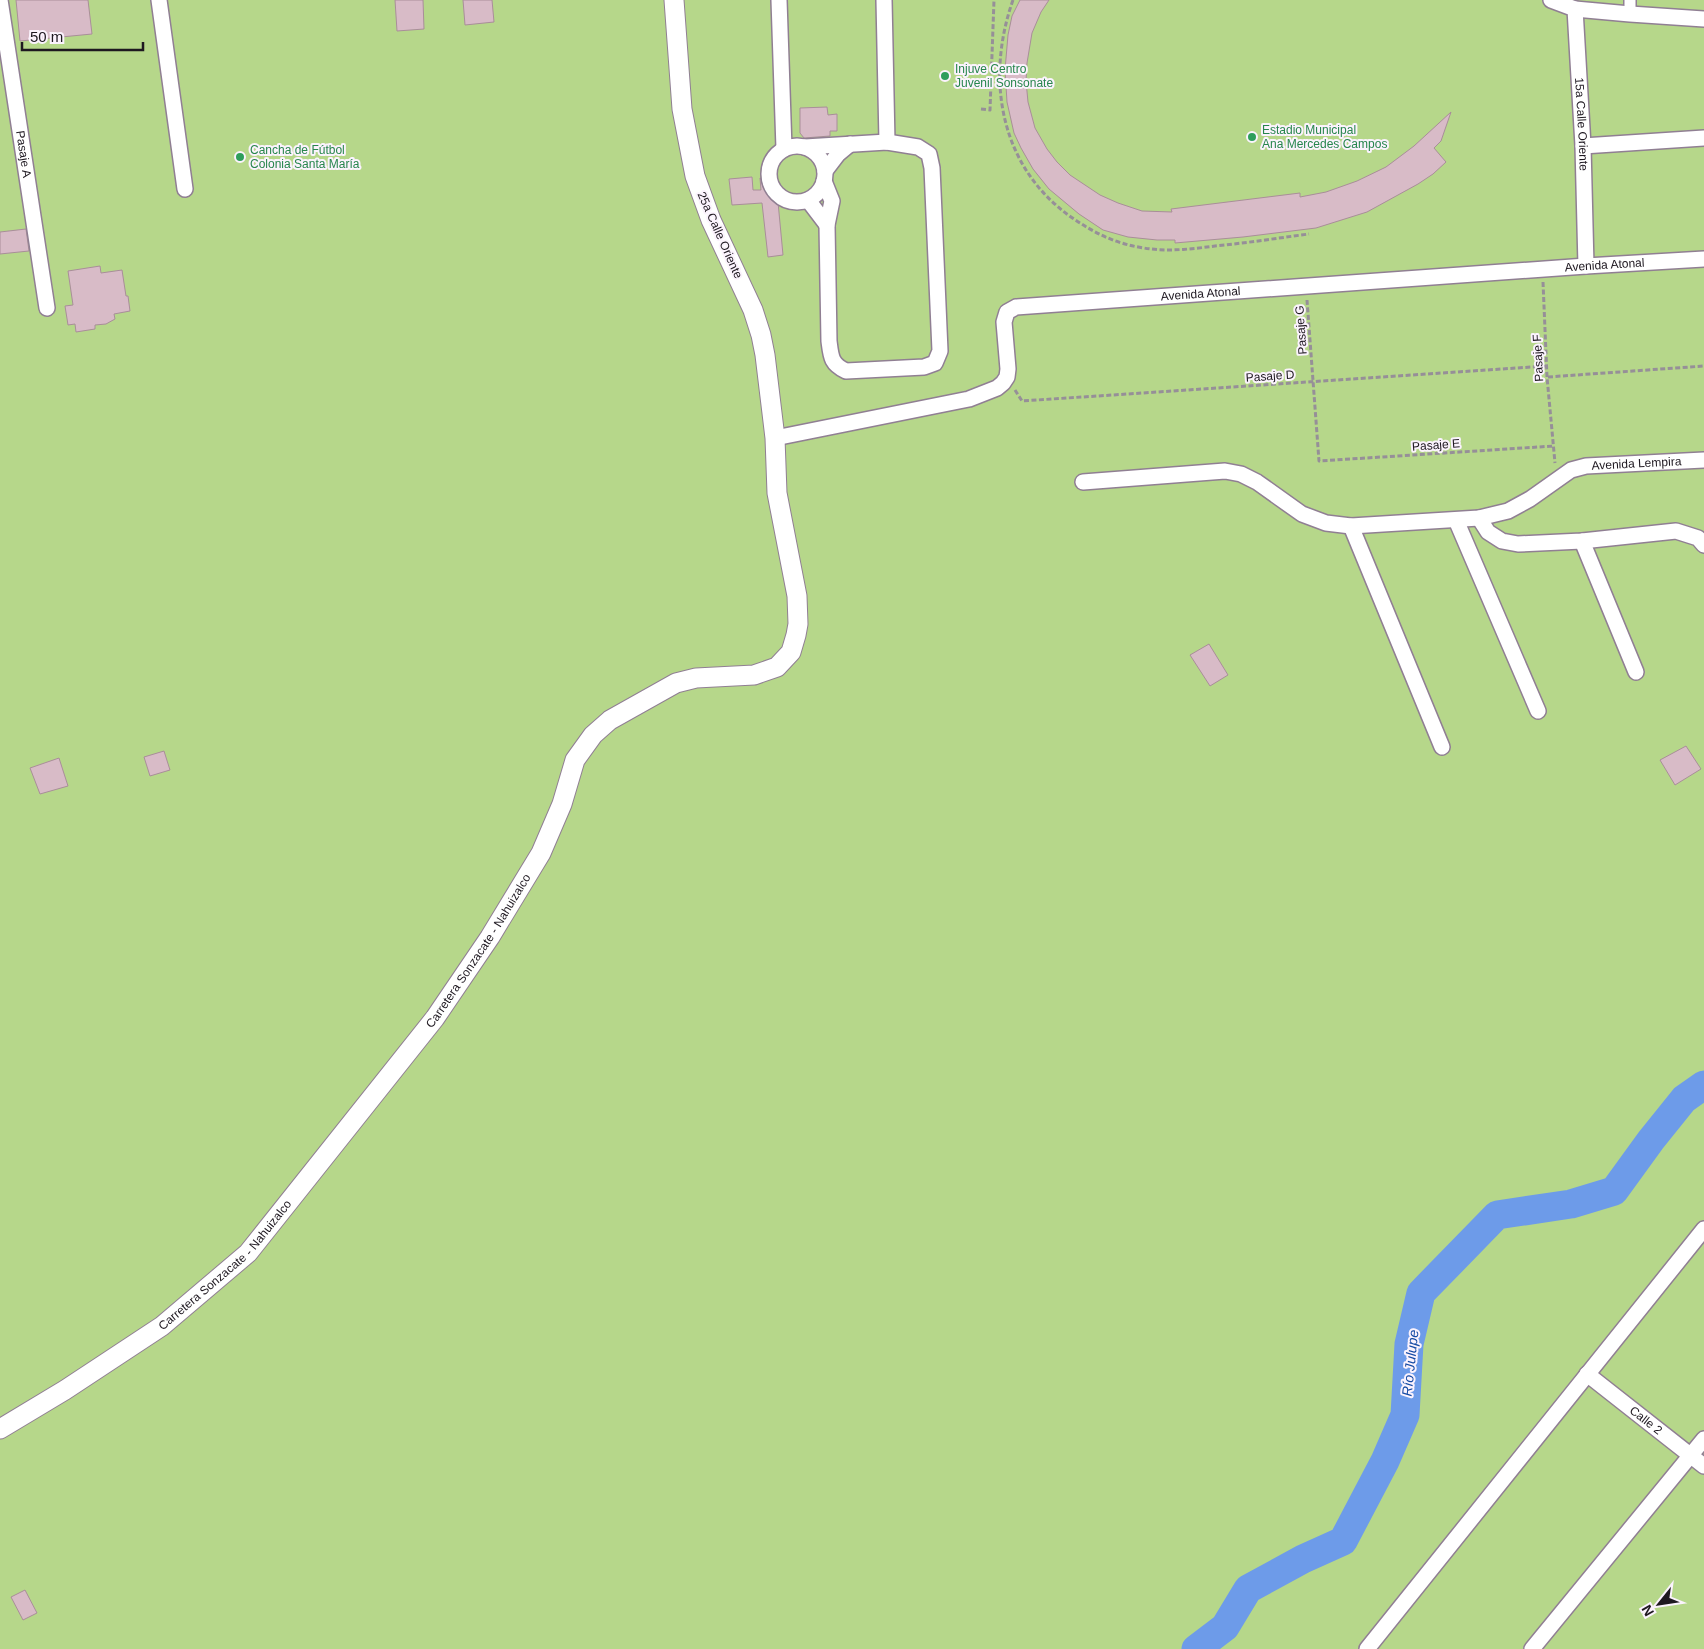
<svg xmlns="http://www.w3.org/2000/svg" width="1704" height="1649" font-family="Arial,sans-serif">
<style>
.green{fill:#b6d78a}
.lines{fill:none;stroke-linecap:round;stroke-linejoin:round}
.river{stroke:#6d9be9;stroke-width:29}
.building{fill:#d8bbc7;stroke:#a98e99}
.pedestrian-casing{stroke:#907f93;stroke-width:14}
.minor-casing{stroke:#907f93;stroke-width:18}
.tertiary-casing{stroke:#907f93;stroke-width:21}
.path{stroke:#968f98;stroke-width:3;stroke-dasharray:5 2.5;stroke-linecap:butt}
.pedestrian{stroke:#fff;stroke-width:11}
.minor{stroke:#fff;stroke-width:15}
.tertiary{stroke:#fff;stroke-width:19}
.leisure-dot{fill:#2e9e5b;stroke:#fbf3fd;stroke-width:2}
.labels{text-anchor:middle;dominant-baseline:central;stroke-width:4;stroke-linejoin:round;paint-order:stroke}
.leisure-label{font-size:12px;fill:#27864d;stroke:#fbf3fd;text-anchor:start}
.street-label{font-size:12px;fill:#1e1820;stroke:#fbf3fd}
.water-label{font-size:14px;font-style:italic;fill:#144aa4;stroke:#fbf3fd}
</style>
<rect width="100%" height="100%" fill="#fbf3fd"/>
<path class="green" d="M0,0H1704V1649H0Z"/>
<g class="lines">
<path class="river" d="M1196,1649L1225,1627L1248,1589L1303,1559L1343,1541L1385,1461L1405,1415L1409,1344L1421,1293L1497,1215L1571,1204L1614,1191L1651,1140L1684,1099L1704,1085"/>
</g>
<path class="building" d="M16,0H88L92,34L20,41Z
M395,0H423L424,29L397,31Z
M463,0H492L494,22L465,25Z
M1020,0H1049L1041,12L1032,33L1027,63L1026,81L1028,102L1035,128L1047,149L1057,162L1070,175L1100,195L1118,203L1142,211L1172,212L1171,209L1300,193V197L1326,192L1357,181L1386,167L1414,146L1451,112L1441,141L1434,148L1446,162L1433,174L1418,184L1367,212L1316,228L1243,237L1175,243V240H1157L1128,237L1103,230L1079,214L1049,189L1033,169L1021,148L1014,133L1007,102L1005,70L1008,35L1012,16Z
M827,107L828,115L837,114V131H830V136L804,138L800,133V108Z
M752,177L753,190H761L760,178L778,202L783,255L768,257L762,203L732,205L729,179Z
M26,229L29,251L0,254V232Z
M100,266L101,273L122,270L126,296H128L130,311L114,314L115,319L106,324L95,325V329L76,332L75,324L68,325L65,306L73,305L68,271Z
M1209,644L1228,675L1210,686L1190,655Z
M1686,746L1701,769L1675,785L1660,760Z
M164,751L170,770L150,776L144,757Z
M59,758L68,786L40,794L30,768Z
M25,1590L37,1613L23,1620L11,1597Z"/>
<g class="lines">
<defs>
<path id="pedestrian" d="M1630,0V14"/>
<g id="minor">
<path id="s1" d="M0,0L47,308"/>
<path d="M159,0L185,189"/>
<path d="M779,0L784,149"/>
<path d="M884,0L887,142"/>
<path id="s2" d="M1551,0L1575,9L1583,146L1586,266"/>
<path d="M1575,9L1630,14L1704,19"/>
<path d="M1583,146L1704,138"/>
<circle cx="797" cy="174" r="28"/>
<path d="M805,147L887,142L918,147L929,154L932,168L940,351L935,363L924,367L846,371C831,364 831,357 829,341L827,225L832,201L824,181"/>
<path d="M825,171L838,154L850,144"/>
<path d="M808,200L827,225"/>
<path id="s3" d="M775,438L969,399L997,388L1003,383L1007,377L1008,369L1004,322L1007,312L1016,307L1586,266L1704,259"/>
<path id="s4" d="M1083,482L1225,471L1241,474L1257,482L1302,514L1326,523L1351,526L1479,518L1508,511L1530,499L1571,470L1586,466L1704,460"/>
<path d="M1479,518L1488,532L1502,541L1518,544L1582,541L1676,531L1698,538L1704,545"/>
<path d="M1456,520L1538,711"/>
<path d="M1351,526L1442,747"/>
<path d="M1582,541L1636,672"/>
<path id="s5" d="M1587,1374L1704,1466"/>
<path d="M1367,1649L1704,1229"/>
<path d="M1532,1649L1704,1439"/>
</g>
<g id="tertiary">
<path id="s6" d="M0,1429L65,1390L162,1326L248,1253L435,1018L490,937L541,853L562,804L575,760L593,735L610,720L676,683L696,678L754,675L777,667L791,652L796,635L798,624L797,596L777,493L775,438L765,355L761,335L753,310L711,220L695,176L682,109L674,0"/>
</g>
</defs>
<use href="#pedestrian" class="pedestrian-casing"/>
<use href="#minor" class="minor-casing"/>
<use href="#tertiary" class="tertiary-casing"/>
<path class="path" d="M1013,0C985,79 1000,167 1071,217C1094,233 1116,244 1144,248C1167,252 1192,249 1215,246C1247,243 1278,238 1309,234
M981,109L990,110L994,0
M1543,282L1547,377L1555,463
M1307,300L1319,461L1554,446
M1548,377L1704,366
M1015,390L1022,401L1547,366"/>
<use href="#pedestrian" class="pedestrian"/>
<use href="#minor" class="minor"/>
<use href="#tertiary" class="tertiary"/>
</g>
<g class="leisure-dot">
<circle cx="945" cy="76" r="5"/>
<circle cx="1252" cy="137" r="5"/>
<circle cx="240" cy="157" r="5"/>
</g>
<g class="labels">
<g class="leisure-label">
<text x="955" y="69">Injuve Centro<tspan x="955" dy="14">Juvenil Sonsonate</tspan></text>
<text x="1262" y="130">Estadio Municipal<tspan x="1262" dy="14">Ana Mercedes Campos</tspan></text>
<text x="250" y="150">Cancha de Fútbol<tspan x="250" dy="14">Colonia Santa María</tspan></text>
</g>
<g class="street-label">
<text stroke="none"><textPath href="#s2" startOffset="141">15a Calle Oriente</textPath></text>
<text stroke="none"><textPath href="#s1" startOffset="156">Pasaje A</textPath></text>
<text transform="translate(720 235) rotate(66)">25a Calle Oriente</text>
<text stroke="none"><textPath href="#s3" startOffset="909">Avenida Atonal</textPath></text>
<text stroke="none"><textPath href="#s3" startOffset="504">Avenida Atonal</textPath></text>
<text transform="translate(1301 330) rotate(-94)">Pasaje G</text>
<text transform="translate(1538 358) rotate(-93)">Pasaje F</text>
<text transform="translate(1270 376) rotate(-4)">Pasaje D</text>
<text transform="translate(1436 445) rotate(-4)">Pasaje E</text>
<text stroke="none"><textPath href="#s4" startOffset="582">Avenida Lempira</textPath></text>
<text stroke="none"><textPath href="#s6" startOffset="685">Carretera Sonzacate - Nahuizalco</textPath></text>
<text stroke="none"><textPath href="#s6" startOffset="280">Carretera Sonzacate - Nahuizalco</textPath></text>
<text stroke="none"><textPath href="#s5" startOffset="75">Calle 2</textPath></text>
</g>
<g class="water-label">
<text transform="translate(1410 1363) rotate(-84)">Río Julupe</text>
</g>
</g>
<g transform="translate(1659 1604) rotate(240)" stroke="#fbf3fd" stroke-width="4" paint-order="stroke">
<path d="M0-4L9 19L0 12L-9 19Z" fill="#1e1820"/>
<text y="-8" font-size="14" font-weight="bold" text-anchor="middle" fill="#1e1820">N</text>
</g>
<path d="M22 42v8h121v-8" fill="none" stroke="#1e1820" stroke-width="2.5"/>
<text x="30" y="42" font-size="15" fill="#1e1820" stroke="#fbf3fd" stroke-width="4" paint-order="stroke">50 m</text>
</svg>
